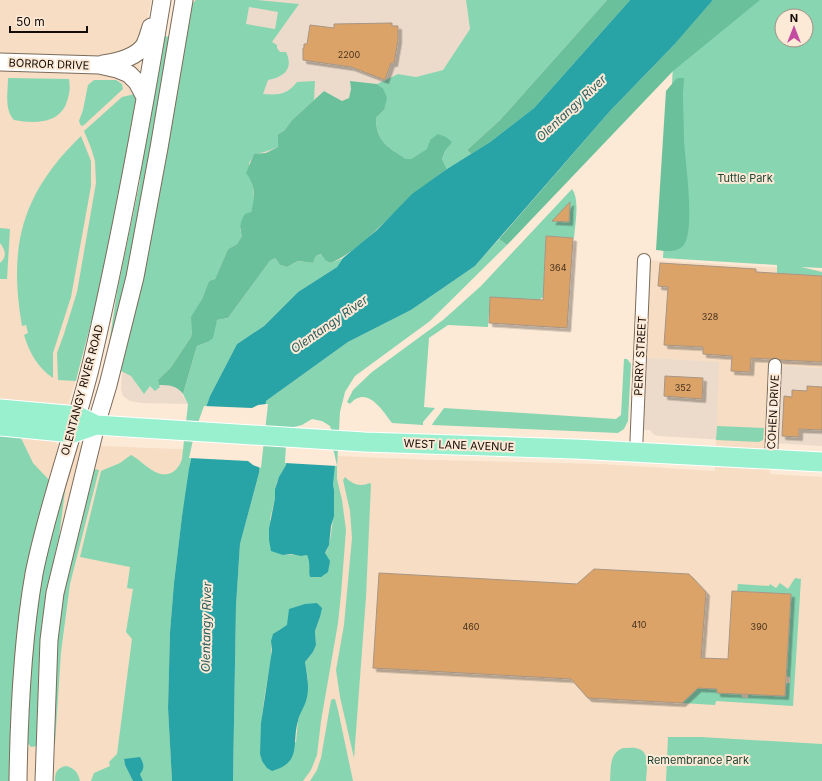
<svg xmlns="http://www.w3.org/2000/svg" width="822" height="781" font-family="Inter,sans-serif">
<style>
.commercial{fill:#ecdbca}
.built{fill:#f6ddc4}
.green{fill:#88d5b2;fill-rule:evenodd}
.forest{fill:#69c09a}
.water{fill:#28a4a6}
.pier{fill:#fce9d6}
.building{fill:#dca367;stroke:#a79583;filter:url(#shadow)}
.lines{fill:none;stroke-linecap:round;stroke-linejoin:round}
.street-casing{stroke:#7b6b5a;stroke-width:14}
.secondary-casing{stroke:#7b6b5a;stroke-width:19}
.primary-casing{stroke:#fff;stroke-width:21}
.street{stroke:#fff;stroke-width:12}
.secondary{stroke:#fff;stroke-width:17}
.primary{stroke:#99f0ce;stroke-width:19}
.labels{text-anchor:middle;dominant-baseline:central;stroke-width:4;stroke-linejoin:round;paint-order:stroke}
.number-label{font-size:9px;fill:#44311e}
.street-label{font-size:11px;fill:#120b06;stroke:#fce9d6}
.park-label{font-size:11px;fill:#1e4534;stroke:#fce9d6}
.water-label{font-size:12px;font-style:italic;fill:#2c5d5e;stroke:#fce9d6}
</style>
<defs>
<filter id="shadow"><feDropShadow dx="3.5" dy="3.5" stdDeviation="0" flood-color="#0004"/></filter>
</defs>
<rect width="100%" height="100%" fill="#fce9d6"/>
<path class="commercial" d="M191,0H466L470,29L443,70L416,77L398,74L377,84L350,81L351,89L349,98L342,101L324,91L314,100L228,249L215,279L159,385H172L178,388L188,404L141,403L130,401L123,396L121,389L122,375Z
M640,357L822,368V446L660,436L654,435L650,430H637Z"/>
<path class="built" d="M0,0H151L124,154L76,379L56,444L433,460L600,464L715,471L719,362L640,357L644,260L822,270V368L775,365L770,474L822,477V781H0Z"/>
<path class="green" d="M196,0H257L299,4L272,42L277,45V48L280,52H286C294,69 284,77 268,80L263,94C278,95 287,95 297,82L315,81L314,100L292,120L284,131L278,134V147C269,151 263,152 254,155L249,163L253,187L254,202L251,212L240,229L242,236L237,244L228,249L215,279L209,281L202,299L192,317V331L191,337L171,367L158,380L159,385L160,387L155,391L150,386L144,394L131,376L121,371L128,341L189,7ZM249,7L278,12L275,29L246,24Z
M466,0H607L500,120L467,150L471,154L447,169L442,159L445,151L451,142L430,140L428,149L411,159L405,160C400,154 395,153 390,148C379,140 376,130 376,118L384,110V93L383,88L377,84L398,74L416,77L443,70L470,29Z
M713,0H822V268L801,267L822,272V276L777,273V265L663,258L674,45ZM782,16H806V40H782Z
M162,35L172,38L137,243L99,387L109,344L117,292L140,181L141,153Z
M8,78L69,79C70,86 70,91 68,98C62,124 36,124 14,120C4,109 8,92 8,78Z
M94,80H116L122,84L123,89L84,125L81,126L79,121L83,110L88,85Z
M135,94L136,98C125,159 115,220 101,280C94,314 84,348 76,381L58,380L57,353L64,334L77,292L96,183L95,161L91,148L84,131L122,97Z
M81,136L91,161V186L71,297L53,353V378C38,368 29,352 24,335L28,333L26,325L22,326C8,246 22,193 81,136Z
M572,189C580,199 575,225 574,238L546,236L543,297L539,300L490,297L488,327L448,325L429,338L424,407L435,408L423,422V425L392,423C382,410 367,385 350,404L347,402L353,390L372,372L443,320L481,286Z
M0,228L10,229L7,279H0V263C7,257 6,251 0,243Z
M499,239L507,245L430,321L355,376L345,392L340,412L337,467V479L342,500L346,530L341,594L338,623L321,721L317,755L311,770L303,781H233L236,606L240,544L259,473L266,401L348,342L411,310L475,266ZM288,450L333,484C335,498 333,540 326,552C321,559 314,566 309,572L310,560L307,555C299,556 292,554 283,555L270,519L275,498V489L277,482L286,465ZM320,617L315,631L316,645L313,652L305,662L308,680L298,721L296,742L262,761C260,754 261,747 261,740C261,712 266,687 271,660C272,653 270,637 275,633C287,623 305,621 320,617Z
M322,254L326,261L331,263L343,258L337,267L298,292L264,326L237,344L210,396L197,432L182,516L174,583L170,632L168,708L172,781H143L140,774L124,759L125,765L133,781H91L94,773L110,766L109,762L117,754L132,639L126,632L133,589L127,588L130,567L80,557L101,471L120,463L131,455C143,461 157,481 173,472C178,468 180,465 182,459L188,404L183,394L197,346L208,342L217,320L228,318L270,261L275,258L280,265L287,267L298,261L313,263L316,256Z
M624,359H627L631,364L628,421L624,429L618,433L432,425L433,423L444,408L616,419L621,415Z
M717,426L764,428L763,440L759,442L716,440Z
M0,435L20,436L33,463L50,481L11,781H0Z
M93,469L99,470L70,584L61,652L55,743L53,745C54,705 54,664 59,624C66,571 81,520 93,469Z
M345,477C353,485 360,487 370,483L371,484L366,597L354,758L340,697L336,670L344,625L352,538L350,511L343,480Z
M66,483L59,537L47,588L41,628L42,657L37,746L31,747L27,742V700L33,623L46,551Z
M795,578L801,579L793,706L716,701L715,705L682,703L698,688L717,689V693L741,694L742,697L748,698V694L785,696L786,683H790V677L786,676L791,594L737,591L738,584L769,586L770,584L776,588L780,583L788,589Z
M333,699H335L338,710L353,781H310L317,770L321,758L331,700Z
M668,737H701L822,744V781H666Z
M623,748C628,748 635,747 639,749C651,753 646,772 646,781H610C611,768 609,753 623,748Z
M66,766C74,768 78,772 80,781H55C55,772 57,768 66,766Z"/>
<path class="forest" d="M607,0H630L534,108L490,142L471,154L467,150L500,120Z
M713,0H760L673,71L507,245L499,239L611,110L674,45Z
M679,78H684C684,84 683,89 683,94C683,109 684,125 684,140C685,160 696,232 683,246C676,253 665,251 656,250L666,91L676,79Z
M350,81L377,84L383,88L387,98L384,110L376,118C376,130 379,140 390,148C395,153 400,154 405,159H411L427,149L430,140L438,134L446,137L452,142L445,151L442,159L447,169C428,183 409,199 392,215C373,233 355,252 331,263L326,261L321,254L316,256L313,263L298,261L287,267L280,265L275,258L270,261L228,318L217,320L213,338L208,342L197,346L183,394C176,385 169,385 159,385L158,380L171,367L191,337L192,331L191,317L202,299L209,281L215,279L228,249L237,244L242,236C239,227 240,222 245,214L251,212C255,197 256,186 246,173L254,154L266,153L278,147V134L284,131L292,120L324,91L342,101L349,98L351,89Z"/>
<path class="water" d="M630,0H713L674,45L611,110L475,266L411,310L348,342L266,401L259,473L240,544L236,606L233,781H172L168,708L170,632L174,583L182,516L189,469L197,432L210,396L237,344L264,326L298,292L337,267L343,258L377,230L412,194L447,169L490,142L534,108Z
M288,450L335,465L333,484L334,490V516L331,526L329,545L325,553L330,561L328,572L321,577H310C308,569 311,563 307,555L301,556L291,554L283,555L271,551L269,540V529L275,498V489L279,477L286,465Z
M317,603L322,608L320,617L315,631L316,645L313,652L305,662C307,675 310,688 306,701C304,708 299,714 298,721C291,744 303,762 272,771L267,768L262,761L260,754L261,723L272,650L271,641L273,634L287,625L289,609L305,604Z
M140,757C144,764 145,768 140,774L143,781H133L125,765L124,759Z"/>
<path class="pier" d="M266,404H268L261,468L253,465L248,461L189,458L195,431L204,406L252,408L258,405Z
M312,419L322,421L330,426L332,432L330,446L334,452L337,466L285,463L286,443L294,427L302,425Z"/>
<path class="building" d="M392,23V26H398V40L394,63H391L385,80L351,67L303,60V48H304V44H307L310,25L334,28V24Z
M570,202L569,222L552,221Z
M546,236L573,238L567,328L489,323L490,297L543,300Z
M660,263L756,269V272L822,276V362L780,360L776,358L770,359L751,358L750,372L731,371L732,356L703,354V347L664,345L668,287L658,286Z
M665,376L703,378L702,399L664,396Z
M807,386L822,387V430L799,429V437L782,436L784,396L792,397V390L807,391Z
M594,569L689,574L706,592L701,658L728,659L732,591L791,594L785,696L717,693V689L698,688L682,703L588,698L571,679L373,668L379,573L577,584Z"/>
<g class="lines">
<defs>
<path id="street" d="M636,452L644,260
M771,459L775,365"/>
<path id="secondary" d="M0,62L99,65L117,69L129,74L137,82L145,97
M103,64C117,62 135,58 144,46C147,41 149,33 151,27
M18,781C19,712 22,642 34,574C48,503 74,435 91,365C119,244 142,122 162,0
M44,781L49,640L55,593L96,425L108,385L135,277L159,148L184,0"/>
<path id="primary" d="M0,409L78,416L96,425
M0,426L73,433L96,425L364,442L575,449L822,462"/>
</defs>
<use href="#street" class="street-casing"/>
<use href="#secondary" class="secondary-casing"/>
<use href="#primary" class="primary-casing"/>
<use href="#street" class="street"/>
<use href="#secondary" class="secondary"/>
<use href="#primary" class="primary"/>
</g>
<g class="labels">
<g class="number-label">
<text x="349" y="54">2200</text>
<text x="558" y="267">364</text>
<text x="710" y="316">328</text>
<text x="683" y="387">352</text>
<text x="639" y="624">410</text>
<text x="471" y="626">460</text>
<text x="759" y="626">390</text>
</g>
<g class="street-label">
<text transform="translate(49 64) rotate(2)">BORROR DRIVE</text>
<text transform="translate(640 356) rotate(-87)">PERRY STREET</text>
<text transform="translate(82 390) rotate(-75)">OLENTANGY RIVER ROAD</text>
<text transform="translate(773 412) rotate(-87)">COHEN DRIVE</text>
<text transform="translate(459 445) rotate(2)">WEST LANE AVENUE</text>
</g>
<g class="park-label">
<text x="745" y="178">Tuttle Park</text>
<text x="698" y="760">Remembrance Park</text>
</g>
<g class="water-label">
<text transform="translate(571 108) rotate(-43)">Olentangy River</text>
<text transform="translate(329 324) rotate(-35)">Olentangy River</text>
<text transform="translate(206 627) rotate(-89)">Olentangy River</text>
</g>
</g>
<g transform="translate(794 28)"><circle r="19" fill="#fce9d6" stroke="#9e9083"/>
<path d="M0-3L7 15L0 10L-7 15Z" fill="#c34ba0"/>
<text y="-6" font-size="11" font-weight="bold" text-anchor="middle" fill="#120b06">N</text>
</g>
<path d="M10 26v6h77v-6" fill="none" stroke="#120b06" stroke-width="2"/>
<text x="16" y="26" font-size="12" fill="#120b06" stroke="#fce9d6" stroke-width="3" paint-order="stroke">50 m</text>
</svg>
